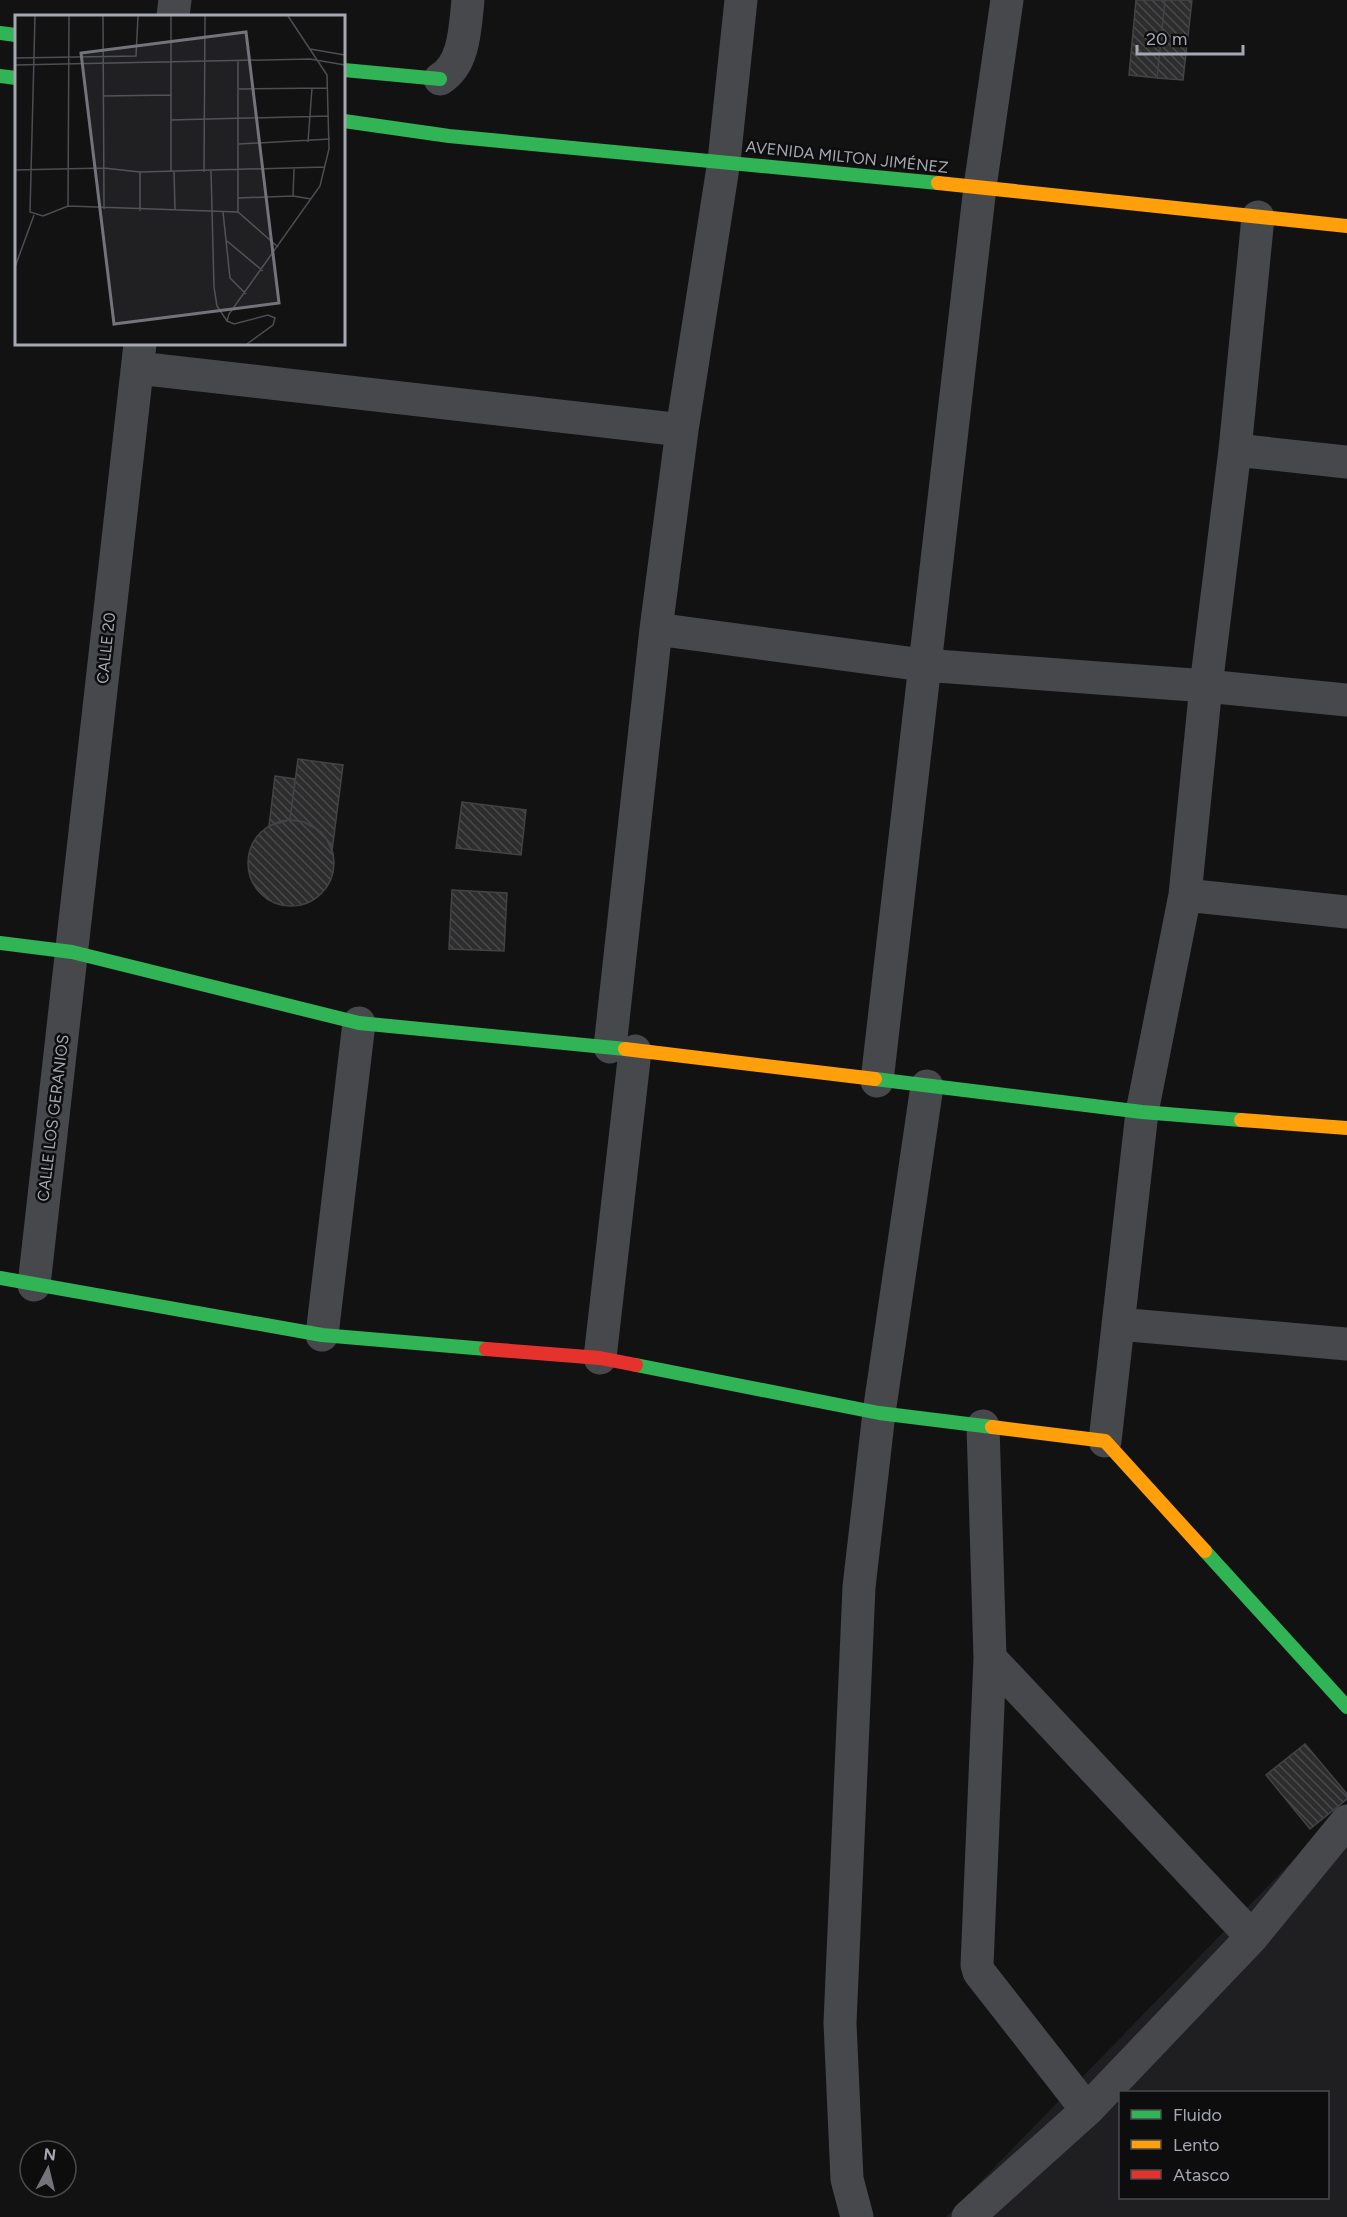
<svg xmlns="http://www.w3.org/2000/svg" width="1347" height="2217" font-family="Figtree,sans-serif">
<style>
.built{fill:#1f1f21;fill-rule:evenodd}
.building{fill:url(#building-back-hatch);stroke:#424346;stroke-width:1.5}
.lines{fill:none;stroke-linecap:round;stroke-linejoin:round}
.street{stroke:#47484c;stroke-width:33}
.fast{stroke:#30b455;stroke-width:14}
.slow{stroke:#ff9f0a;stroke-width:14}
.jam{stroke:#e5322d;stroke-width:14}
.labels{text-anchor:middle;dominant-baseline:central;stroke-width:5;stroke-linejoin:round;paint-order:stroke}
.street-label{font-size:16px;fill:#a5a8b2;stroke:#0d0d0e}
.inset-road{fill:none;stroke:#4d4e53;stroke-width:1.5}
.view{fill:#72747a;fill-opacity:0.15;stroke:#72747a;stroke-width:3}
.inset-edge{fill:none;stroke:#a5a8b2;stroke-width:3}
</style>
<defs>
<pattern id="building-back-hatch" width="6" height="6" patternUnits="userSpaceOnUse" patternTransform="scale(1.5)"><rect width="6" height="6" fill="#2d2d2e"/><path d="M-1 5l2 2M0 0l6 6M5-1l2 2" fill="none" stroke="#48494a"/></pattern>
</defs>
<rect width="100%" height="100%" fill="#121213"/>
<path class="built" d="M1347,1805V2217H946ZM1120,2092H1328V2198H1120Z"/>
<path class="building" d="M1136,0H1165L1157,78L1129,75Z
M1165,0H1192L1183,80L1157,78Z
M298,759L343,765L332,851L326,838L316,829L304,822L290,820Z
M275,776L295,779L290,820L269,826Z
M462,802L526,810L521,855L456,848Z
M248 863a43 43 0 1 1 86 0a43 43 0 1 1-86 0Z
M452,890L507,893L504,951L449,949Z
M1305,1744L1347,1794V1799L1310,1829L1266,1775Z"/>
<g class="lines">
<path class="street" d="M173,16L175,0
M440,79C465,64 465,27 468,0
M138,368L682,430
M1235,450L1347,462
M656,629L923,665L1206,686L1347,700
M1185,895L1347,912
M610,1047L656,629L682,430L724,161L741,0
M877,1081L980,187L1007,0
M34,1285L140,344
M1118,1324L1347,1344
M322,1335L359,1023
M600,1358L635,1051
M983,1426L990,1658L977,1965L979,1972L1087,2110
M1105,1441L1142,1112L1185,895L1206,686L1235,450L1258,217
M990,1658L1252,1937
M857,2217L847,2179L840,2023L859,1587L879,1413L927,1086
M968,2217L1087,2110L1252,1937L1347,1821"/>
<path class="fast" d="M0,33L16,35
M344,70L440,79
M0,76L16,78
M344,121L449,136L938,183
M0,943L72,952L359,1023L625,1049
M875,1079L1142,1112L1241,1120
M0,1278L322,1335L486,1349
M636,1365L879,1413L992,1427
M1205,1551L1347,1707"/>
<path class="slow" d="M938,183L1347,226
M625,1049L875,1079
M1241,1120L1347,1128
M992,1427L1105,1441L1205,1551"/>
<path class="jam" d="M486,1349L600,1358L636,1365"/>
</g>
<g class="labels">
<g class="street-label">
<text transform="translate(847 157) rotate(6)">AVENIDA MILTON JIMÉNEZ</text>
<text transform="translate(106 648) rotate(-84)">CALLE 20</text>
<text transform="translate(53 1118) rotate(-83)">CALLE LOS GERANIOS</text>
</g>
</g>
<g transform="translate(15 15)">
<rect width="330" height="330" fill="#121213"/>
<path class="inset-road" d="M20,1L15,197L28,201L53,191L223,197L263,232M88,1L89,194M156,1V156M295,34L330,40M0,43L121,41L123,1M0,50L295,44L330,50M224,74L313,73M88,81L156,80M156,105L313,101M293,127L297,73M224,129L315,124M0,155L89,153L125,157L310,152M159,156L160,195M196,156L199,272L202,291L212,306M125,157V196M189,157L190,1M278,181L279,154M223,183L278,181L296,184M53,191L54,1M208,197L215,263L231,279M223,197V45M212,226L248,256M0,252L19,200M232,329L258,310L260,303L253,300L219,309L212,306L214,299L305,171L314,134L312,60L273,1"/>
<path class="view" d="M231,17L264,288L99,309L66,38Z"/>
<rect width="330" height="330" class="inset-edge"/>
</g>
<rect x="1119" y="2091" width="210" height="108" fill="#0d0d0e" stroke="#4a4b50" stroke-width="1.5"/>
<rect x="1131" y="2110" width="30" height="9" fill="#30b455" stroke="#4a4b50" stroke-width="1.5"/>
<text x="1173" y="2121" font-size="18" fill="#a5a8b2">Fluido</text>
<rect x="1131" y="2140" width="30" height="9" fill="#ff9f0a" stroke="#4a4b50" stroke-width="1.5"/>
<text x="1173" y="2151" font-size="18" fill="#a5a8b2">Lento</text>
<rect x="1131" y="2170" width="30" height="9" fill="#e5322d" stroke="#4a4b50" stroke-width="1.5"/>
<text x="1173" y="2181" font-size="18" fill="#a5a8b2">Atasco</text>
<g transform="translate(48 2169) rotate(7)"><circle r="28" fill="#0d0d0e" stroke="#4a4b50" stroke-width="1.5"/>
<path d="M0-4.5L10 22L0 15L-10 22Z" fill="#72747a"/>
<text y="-9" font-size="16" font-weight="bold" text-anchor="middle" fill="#a5a8b2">N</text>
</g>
<path d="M1137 45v9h106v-9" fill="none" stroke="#a5a8b2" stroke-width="3"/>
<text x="1146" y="45" font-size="18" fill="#a5a8b2" stroke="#0d0d0e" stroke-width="4.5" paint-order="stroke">20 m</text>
</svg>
